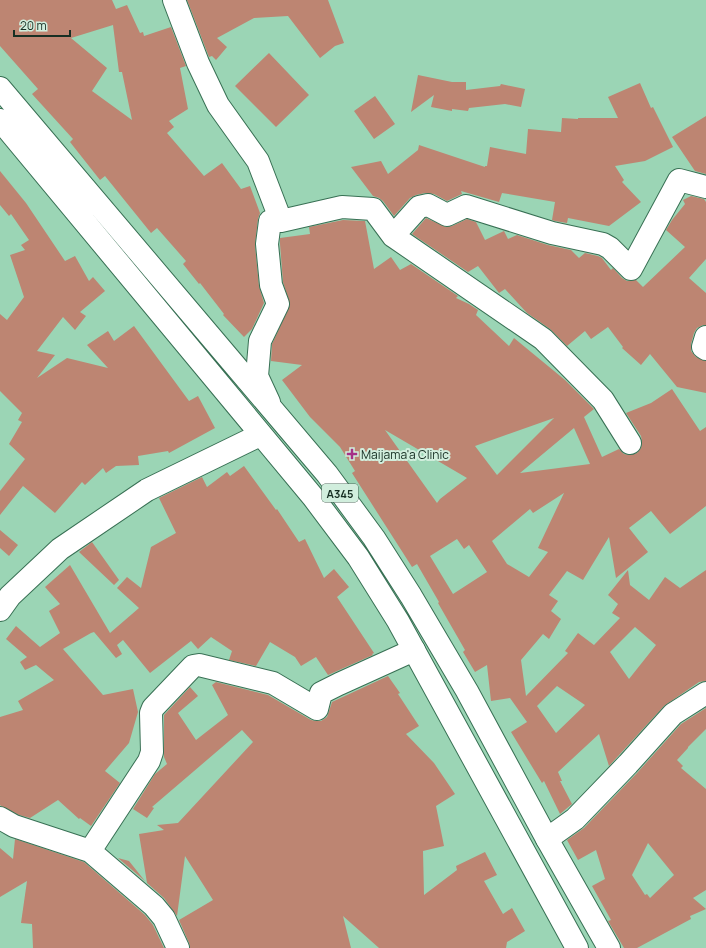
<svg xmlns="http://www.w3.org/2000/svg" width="706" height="948" font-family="Manrope,sans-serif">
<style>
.building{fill:#bd8572;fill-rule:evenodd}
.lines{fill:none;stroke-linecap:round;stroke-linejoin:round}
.minor-casing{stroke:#387054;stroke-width:24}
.highway-casing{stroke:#387054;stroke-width:24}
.minor{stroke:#fff;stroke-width:22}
.highway{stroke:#fff;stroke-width:22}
.poi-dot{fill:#a63087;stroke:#d1eedd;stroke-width:1.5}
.labels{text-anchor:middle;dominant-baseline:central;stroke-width:4;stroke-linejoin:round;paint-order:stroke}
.shield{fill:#d1eedd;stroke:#4f685b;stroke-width:1}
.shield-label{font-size:11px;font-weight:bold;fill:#172f23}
.poi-label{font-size:12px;fill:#172f23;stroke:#d1eedd;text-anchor:start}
</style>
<rect width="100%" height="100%" fill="#9bd5b5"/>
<path class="building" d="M0,0H112L116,9L127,5L140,33L143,32L144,36L171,27L186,66L180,68L188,109L169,121L174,127L167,133L204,176L222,163L241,189L250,186L260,213L258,219L255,245L259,286L264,303L252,329L244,337L223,315L224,314L200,283L199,284L183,264L186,261L157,228L151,233L105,176L100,180L70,142L73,139L32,94L38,89L0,46ZM113,25L119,72H122L132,120L92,91L107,68L71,38Z
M187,0H328L344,43L335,46L320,58L288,16L254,18L217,38L227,47L216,60L212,56L209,57Z
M269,53L309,95L276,127L235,86Z
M418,75L452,82H466V90L500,86L501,84L525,89L521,107L505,104L469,108L468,111L452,109V111L431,107L434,95L411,112Z
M640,83L651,108L653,107L673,147L645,161L615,166L624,180L622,182L641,202L609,226L568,218L567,223L555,221L552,220L555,202L502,193L499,202L461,191L462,194L447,201L434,194L425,193L416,195L410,198L394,216L383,201L379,198L373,196L351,167L381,161L388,174L418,150L419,145L485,167V166H487L490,147L526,154L528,129L561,132L562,118L578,119V118H618L608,97Z
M375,96L395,124L374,139L354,111Z
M706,116V174L695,171L672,137Z
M0,171L26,203L65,261L75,256L89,281L93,277L105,291L80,312L86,316L75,330L63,317L37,351L55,355L37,378L67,358L108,368L87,345L108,331L114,341L134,326L189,401L198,396L215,428L169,453L168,451L138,456L139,465L116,466L106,473L103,468L85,485L82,482L55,513L23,486L0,515V491L25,459L9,444L22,422L18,420L22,413L0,391V314L7,320L24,297L10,255L25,250L21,245L29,240L11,214L9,216L0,205Z
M691,196L704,199L706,202V259L689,278L706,293V325H703L697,328L694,333L691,344V351L696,357L706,361V393L677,387L650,354L641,365L622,348L623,347L608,327L591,339L585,331L567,346L550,329L527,313L505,289L499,293L478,266L468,272L412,234L426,218L446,227L452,226L467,219L476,222L485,240L504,231L508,239L517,235L548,245L571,250L579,258L585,253L598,256L602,258L611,270L613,268L622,278L627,281L636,280L643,287L685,247L666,230L672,220L685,204L683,200Z
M343,220L365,221L374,269L391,257L400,270L411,264L458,296L456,298L469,304L478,310L476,315L509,346L514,338L565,380L594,409L584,417L602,457L619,449L624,454L630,455L637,453L641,448L642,442L641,436L626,413L651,403L672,389L700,431L706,427V506L670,534L651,511L629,528L648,552L616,578L609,537L583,580L567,571L549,595L558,601L551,611L561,619L549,639L543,634L521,660L526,696L568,653L565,651L578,633L594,645L620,618L612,613L618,604L608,595L628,570L630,585L649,600L665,577L680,588L706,570V681L699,682L664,706L609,766L599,734L558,772L562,781H560L572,804L560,814L544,781L542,783L511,732L527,722L510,698L491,701L487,665L475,672L463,652L465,650L438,603L439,602L417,564L412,567L352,473L355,471L340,447L310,417L282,380L302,365L271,361L272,344L290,305L283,282L280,244V238L310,234L309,227ZM554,418L497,475L475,446ZM574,428L590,464L520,473ZM385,430L467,478L440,499L437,503ZM564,493L538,548L548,552L529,577L507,564L492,541L530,509L533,513ZM457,539L464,549L469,545L487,572L453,594L430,556ZM635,627L656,645L629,679L610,652ZM557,686L585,705L556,733L537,706Z
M244,466L276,510L277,509L299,542L305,539L324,578L334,569L349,587L337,597L374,653L372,654L373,655L328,675L316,657L301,666L295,657L270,642L256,666L229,660L232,651L211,637L198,649L191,641L150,673L123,640L117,645L122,654L116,658L94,632L91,633L63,649L103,695L133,689L138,712L129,743L105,771L120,783L91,826L80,818L79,819L58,800L30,818L19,815L1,806L0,805V717L23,710L18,701L54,680L36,665L25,670L20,662L27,657L6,639L16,626L40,647L60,633L49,611L60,604L45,587L70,565L110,633L139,608L117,588L127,577L141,588L151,547L176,533L159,498L202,477L207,487L227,472L230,476Z
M0,530L18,545L9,556L0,548Z
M92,542L119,580L114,585L79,552Z
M388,676L400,693L398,694L419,726L406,734L434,763L455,794L436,806L444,846L423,851L424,895L457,870L456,866L485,852L497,875L484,881L503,914L512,908L525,931L507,942L506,948H379L343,916L351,948H190L189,943L179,920L213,900L185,856L177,916L164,898L147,883L139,834L164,830L157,825L178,823L253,742L242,730L152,807L154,808L147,818L133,809L155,774L167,764L164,757V715L190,687L198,696L178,713L196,740L228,715L212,685L216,682L268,695L311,720L316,721H321L327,717L332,702Z
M706,708V729L688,747V748L677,760L683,766L681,768L706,789V890L693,898L706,909L690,916L691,919L637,948H624L608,921L611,920L592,886L605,879L596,850L578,860L567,840L584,828L637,773L681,724ZM648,843L674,875L650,898L647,894L645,895L632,875Z
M15,839L84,862L145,915L153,925L164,948H33L32,924L21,923L27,881L0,897V848L13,859Z
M118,858L129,861L145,881Z"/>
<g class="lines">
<defs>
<path id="minor" d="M174,0L198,63L218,105L258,161L281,221
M393,236L543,339L603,400L630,443
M706,337L703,347L706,349
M269,402L257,376L260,341L278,304L271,285L267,244L270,221H281L342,207L373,209L393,236L419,207L428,205L447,215L466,206L552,233L603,244L610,248L631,269L679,180L706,187
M0,610L10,596L60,549L147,490L260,435
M0,818L14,826L90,851L154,906L164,918L178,948
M547,839L575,819L628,764L673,714L706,693
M90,851L149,761L152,752L151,713L153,708L193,666L199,665L273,683L317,709L321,693L339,684L414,650"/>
<path id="highway" d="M0,88L327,474L374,538L411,596L467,691L547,839L609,948
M0,120L313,497L358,557L398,621L577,948"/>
</defs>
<use href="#minor" class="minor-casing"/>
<use href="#highway" class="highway-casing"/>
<use href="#minor" class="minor"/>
<use href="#highway" class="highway"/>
</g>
<path class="poi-dot" d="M350 448h4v4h4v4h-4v4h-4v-4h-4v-4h4z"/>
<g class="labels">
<rect class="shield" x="322" y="484" width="36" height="18" rx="3"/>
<g class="shield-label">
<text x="340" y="493">A345</text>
</g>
<g class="poi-label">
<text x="361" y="454">Maijama'a Clinic</text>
</g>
</g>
<path d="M14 30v6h56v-6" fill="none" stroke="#172f23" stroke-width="2"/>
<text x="20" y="30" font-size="12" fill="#172f23" stroke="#d1eedd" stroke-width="3" paint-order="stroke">20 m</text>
</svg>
